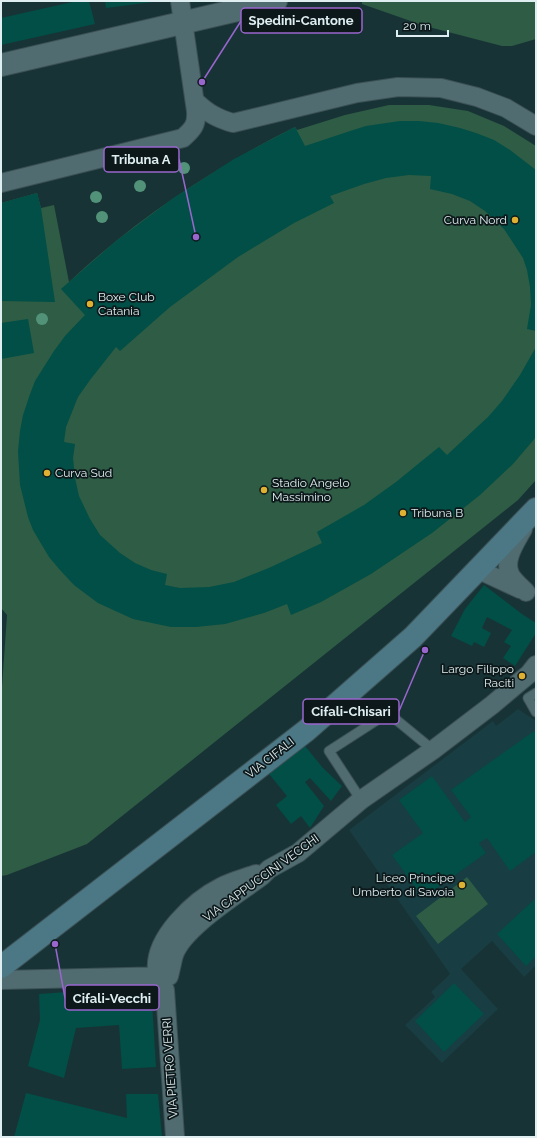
<svg xmlns="http://www.w3.org/2000/svg" width="537" height="1138" font-family="Raleway,sans-serif">
<style>
.built{fill:#183d42}
.green{fill:#2e5c44}
.building{fill:#014f47}
.lines{fill:none;stroke-linecap:round;stroke-linejoin:round}
.service-casing{stroke:#3b5155;stroke-width:11}
.minor-casing{stroke:#3b5155;stroke-width:20}
.tertiary-casing{stroke:#3b5155;stroke-width:24}
.secondary-casing{stroke:#3b5155;stroke-width:24}
.service{stroke:#516c70;stroke-width:9}
.minor{stroke:#516c70;stroke-width:18}
.tertiary{stroke:#516c70;stroke-width:22}
.secondary{stroke:#4c7785;stroke-width:22}
.tree{fill:#529278}
.poi-dot{fill:#deb133;stroke:#0d181a;stroke-width:1.5}
.labels{text-anchor:middle;dominant-baseline:central;stroke-width:3.5;stroke-linejoin:round;paint-order:stroke}
.poi-label{font-size:12px;fill:#dfeef1;stroke:#0d181a;text-anchor:start}
.street-label{font-size:12px;fill:#dfeef1;stroke:#0d181a}
.leader{fill:none;stroke:#9966ce;stroke-width:1.5}
.callout-dot{fill:#9966ce;stroke:#0d181a;stroke-width:1.5}
.callout{fill:#0d181a;stroke:#9966ce;stroke-width:1.5}
.callout-label{font-size:13px;text-anchor:middle;font-weight:bold;fill:#dfeef1}
</style>
<rect width="100%" height="100%" fill="#183336"/>
<path class="built" d="M518,709L536,721V965L524,977L492,941L461,969L498,1009L442,1063L405,1025L435,997L431,992L450,974L349,830L493,721L496,726Z"/>
<path class="green" d="M362,1H536V39L512,46H502L425,26L362,4Z
M389,105H429L468,111L504,126L536,146V480L518,500L87,844L7,875L1,876V701L7,615L1,608V203L37,193L41,208L54,205L69,282C136,219 213,168 295,127L297,130L345,115Z
M467,877L488,904L438,944L416,916Z"/>
<path class="building" d="M77,1H89L95,24L1,45V18Z
M105,1H153V2L106,8Z
M400,121H419L438,123L460,128L476,133L494,140L510,150L536,170V331L527,329L531,305L530,287L527,270L523,258L504,229L485,211L470,201L452,194L430,189L431,176L409,175L386,178L364,184L330,196L334,203L294,223L238,257L170,307L120,351L116,347L90,380L78,397L66,427L64,442L75,444L73,458L75,478L79,496L90,519L100,535L120,553L135,563L151,570L167,574L165,585L180,588L209,587L234,582L271,567L322,543L317,532L364,505L396,482L439,447L447,455L488,417L502,401L520,375L536,347V437L513,464L480,495L432,533L371,574L321,602L291,615L287,604L264,613L225,624L196,627H171L133,619L98,603L74,585L60,570L49,557L33,530L28,517L20,485L18,451L20,431L23,415L29,397L35,381L54,351L65,336L85,315L61,289L116,241L172,199L234,159L295,127L305,146L347,132L366,126Z
M37,193L41,208L55,302L1,301V203Z
M28,319L34,353L1,359V323Z
M484,585L522,614L536,623V633L515,666L503,658L511,646L504,642L512,630L487,617L482,628L491,633L484,647L474,642L472,646L451,636L465,609Z
M534,731L536,734V852L510,871L487,838L479,843L486,853L423,898L392,855L423,833L399,800L432,776L465,822L471,817L451,790Z
M305,746L323,768L342,786L331,801L310,778L305,782L324,806L310,828L301,816L291,824L276,805L287,796L269,774Z
M536,898V956L526,966L497,934Z
M454,983L484,1014L444,1052L415,1021Z
M151,986L156,1067L122,1069L119,1025L76,1028L64,1078L28,1066L40,1020L39,994Z
M26,1093L127,1118L126,1094H158L162,1137H14Z"/>
<g class="lines">
<defs>
<path id="service" d="M536,693L528,698L536,712
M361,800L329,751L388,713L433,750"/>
<path id="minor" d="M195,101C208,113 216,118 233,123L357,93L398,87L441,88L477,97L506,108L536,126
M1,183L183,138C193,129 197,125 196,111L180,1
M523,529C516,542 502,561 511,576C515,582 521,587 526,592
M477,569L520,589
M1,980L169,976C171,969 172,962 174,955C183,928 238,894 262,876L269,869L298,853L361,800L433,750L492,705L529,674L536,665
M175,1137L165,990C162,984 158,978 157,971C153,938 195,900 221,887C232,881 245,878 256,874"/>
<path id="tertiary" d="M1,65L276,1"/>
<path id="secondary" d="M1,967L307,730L413,637L536,509"/>
</defs>
<use href="#service" class="service-casing"/>
<use href="#minor" class="minor-casing"/>
<use href="#tertiary" class="tertiary-casing"/>
<use href="#secondary" class="secondary-casing"/>
<use href="#service" class="service"/>
<use href="#minor" class="minor"/>
<use href="#tertiary" class="tertiary"/>
<use href="#secondary" class="secondary"/>
</g>
<g class="tree">
<circle cx="184" cy="168" r="6"/>
<circle cx="140" cy="186" r="6"/>
<circle cx="96" cy="197" r="6"/>
<circle cx="102" cy="217" r="6"/>
<circle cx="42" cy="319" r="6"/>
</g>
<g class="poi-dot">
<circle cx="515" cy="220" r="4"/>
<circle cx="90" cy="304" r="4"/>
<circle cx="47" cy="473" r="4"/>
<circle cx="264" cy="490" r="4"/>
<circle cx="403" cy="513" r="4"/>
<circle cx="522" cy="676" r="4"/>
<circle cx="462" cy="885" r="4"/>
</g>
<g class="labels">
<g class="poi-label">
<text x="507" y="220" text-anchor="end">Curva Nord</text>
<text x="98" y="297">Boxe Club<tspan x="98" dy="14">Catania</tspan></text>
<text x="55" y="473">Curva Sud</text>
<text x="272" y="483">Stadio Angelo<tspan x="272" dy="14">Massimino</tspan></text>
<text x="411" y="513">Tribuna B</text>
<text x="514" y="669" text-anchor="end">Largo Filippo<tspan x="514" dy="14">Raciti</tspan></text>
<text x="454" y="878" text-anchor="end">Liceo Principe<tspan x="454" dy="14">Umberto di Savoia</tspan></text>
</g>
<g class="street-label">
<text transform="translate(270 758) rotate(-38)">VIA CIFALI</text>
<text transform="translate(261 878) rotate(-36)">VIA CAPPUCCINI VECCHI</text>
<text transform="translate(170 1068) rotate(-94)">VIA PIETRO VERRI</text>
</g>
</g>
<path class="leader" d="M202 82L241 21M196 237L179 159M425 650L399 711M55 944L65 998"/>
<g class="callout-dot">
<circle cx="202" cy="82" r="4"/>
<circle cx="196" cy="237" r="4"/>
<circle cx="425" cy="650" r="4"/>
<circle cx="55" cy="944" r="4"/>
</g>
<g class="callout">
<rect x="241" y="8" width="121" height="25" rx="4"/>
<rect x="104" y="147" width="75" height="25" rx="4"/>
<rect x="303" y="699" width="96" height="25" rx="4"/>
<rect x="65" y="985" width="94" height="25" rx="4"/>
</g>
<g class="callout-label">
<text x="301" y="25">Spedini-Cantone</text>
<text x="141" y="164">Tribuna A</text>
<text x="351" y="716">Cifali-Chisari</text>
<text x="112" y="1003">Cifali-Vecchi</text>
</g>
<rect width="537" height="1138" fill="none" stroke="#dfeef1" stroke-width="4"/>
<path d="M397 30v6h51v-6" fill="none" stroke="#dfeef1" stroke-width="2"/>
<text x="403" y="30" font-size="12" fill="#dfeef1" stroke="#0d181a" stroke-width="3" paint-order="stroke">20 m</text>
</svg>
